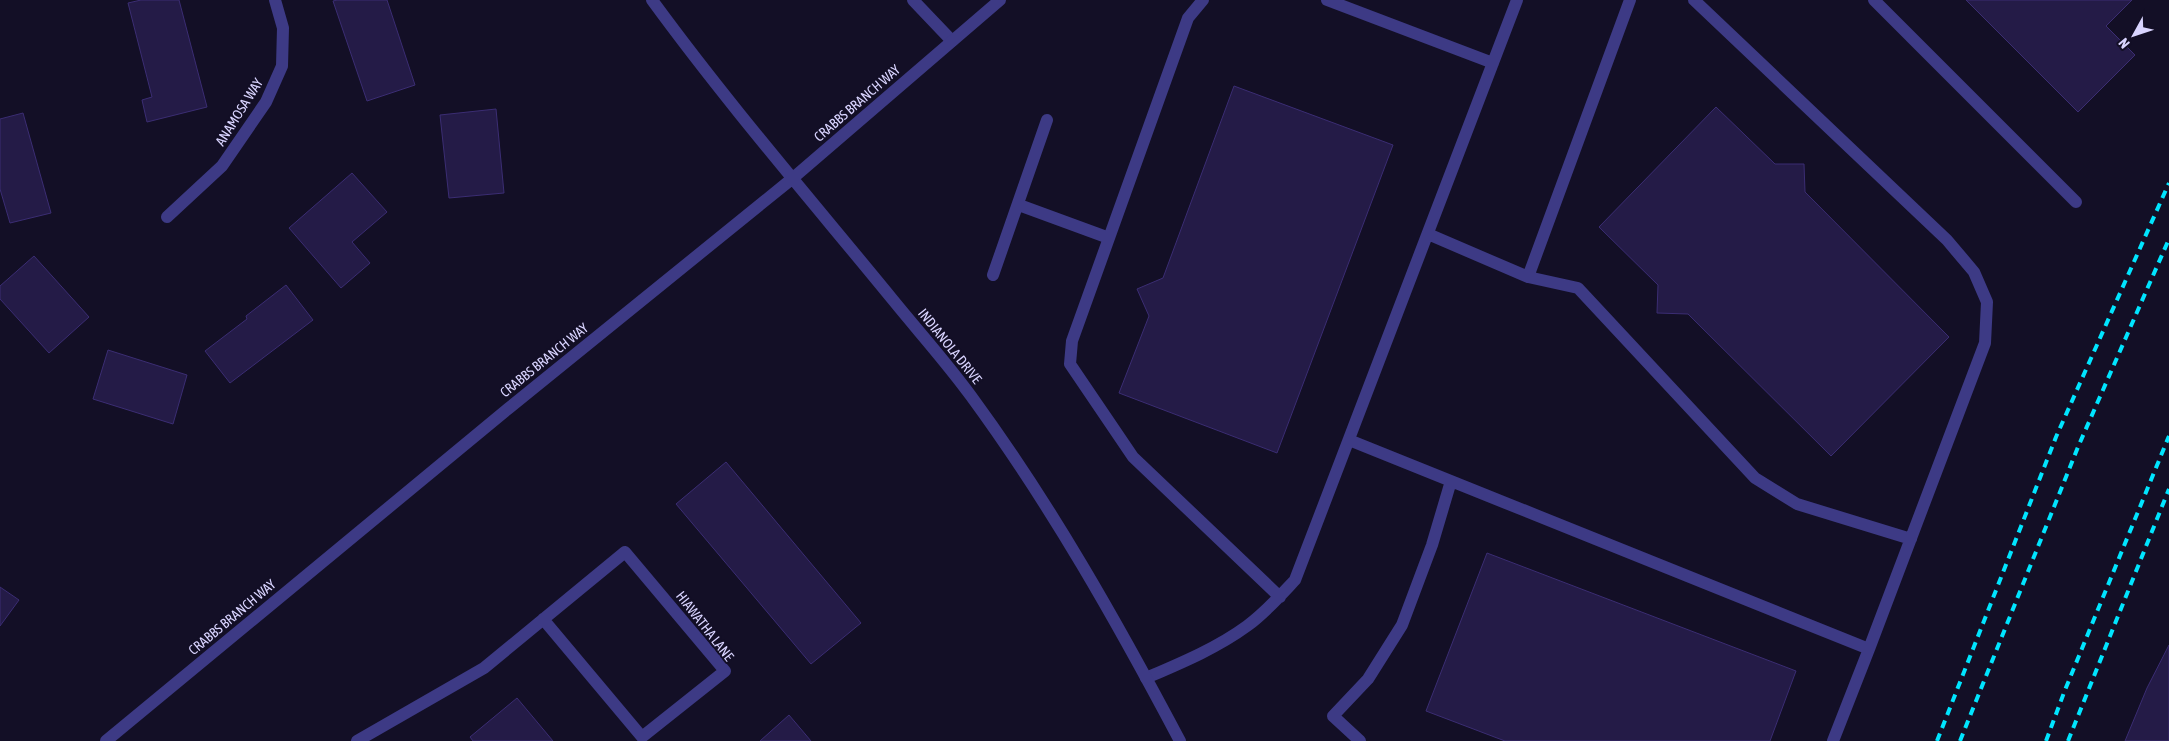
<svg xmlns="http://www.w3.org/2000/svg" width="2169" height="741" font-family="'Asap Condensed',sans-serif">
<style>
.building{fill:#241b47;stroke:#3b2d73}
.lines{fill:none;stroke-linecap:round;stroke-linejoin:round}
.service{stroke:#3d3a85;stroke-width:12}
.minor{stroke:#3d3a85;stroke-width:12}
.tertiary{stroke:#3d3a85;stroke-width:12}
.rail{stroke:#00e5ff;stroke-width:4;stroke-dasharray:8 6;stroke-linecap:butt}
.labels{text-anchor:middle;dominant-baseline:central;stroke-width:4;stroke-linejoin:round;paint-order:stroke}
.street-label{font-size:14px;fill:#d9d4ff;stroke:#130f26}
</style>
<rect width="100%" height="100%" fill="#130f26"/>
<path class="building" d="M141,0H179L207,107L147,122L142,100L152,97L128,3Z
M337,0H387L415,85L367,101L333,1Z
M1966,0H2132L2106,26L2135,55L2078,112Z
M1234,86L1393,145L1277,453L1119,393L1149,316L1137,289L1163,278Z
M1716,107L1775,164H1804L1805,192L1949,337L1831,456L1688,314L1657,313L1658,285L1599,227Z
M496,109L504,193L449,198L440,115Z
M23,113L51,213L10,223L0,189V119Z
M352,173L387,212L352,242L370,263L341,288L289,228Z
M34,256L89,317L49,353L0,299V286Z
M286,285L313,320L230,383L205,351L247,319L246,316Z
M108,350L187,375L173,424L93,399Z
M726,462L861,623L811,664L676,504Z
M1487,553L1796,671L1770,741H1505L1426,711Z
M0,587L19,600L0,626Z
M2169,645V741H2125L2147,688Z
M517,698L553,741H473L470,737Z
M789,715L811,741H760Z"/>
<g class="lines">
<path class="service" d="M913,0L952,41
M1203,0L1188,18L1072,341L1070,364L1133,457L1280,597
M1327,0L1493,63
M1694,0L1947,240L1974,272L1987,302L1985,343L1869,649
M1874,0L2076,202
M1019,205L1109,238
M1428,234L1528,277L1630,0
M993,275L1047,120
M1528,277L1578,288L1755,478L1797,504L1911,539
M1349,440L1869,649L1833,741
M1146,678C1181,663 1217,648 1247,626C1265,613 1280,596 1295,580L1517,0
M1360,741L1333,716L1368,679L1402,625L1432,545L1451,481"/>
<path class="minor" d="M167,217L222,166L266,102L282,66L283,28L275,0
M357,741L484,668L625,552L725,671L642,737L543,619"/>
<path class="tertiary" d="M652,0C728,104 812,201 893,300C919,332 947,363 971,396C1051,505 1117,622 1180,741
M106,741L509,408L793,178L1000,0"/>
<path class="rail" d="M1937,741L2056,437L2169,183
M1960,741L2078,447L2169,239
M2046,741L2065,690L2169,436
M2068,741L2169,489"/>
</g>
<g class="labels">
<g class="street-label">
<text transform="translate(857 103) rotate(-41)">CRABBS BRANCH WAY</text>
<text transform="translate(239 112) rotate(-58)">ANAMOSA WAY</text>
<text transform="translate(950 346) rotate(51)">INDIANOLA DRIVE</text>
<text transform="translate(544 360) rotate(-39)">CRABBS BRANCH WAY</text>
<text transform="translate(232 617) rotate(-40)">CRABBS BRANCH WAY</text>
<text transform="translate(705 626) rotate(52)">HIAWATHA LANE</text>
</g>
</g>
<g transform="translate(2134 35) rotate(230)" stroke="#130f26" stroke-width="4" paint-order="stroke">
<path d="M0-4L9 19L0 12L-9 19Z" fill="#d9d4ff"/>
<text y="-8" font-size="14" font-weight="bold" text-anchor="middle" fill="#d9d4ff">N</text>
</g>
</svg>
